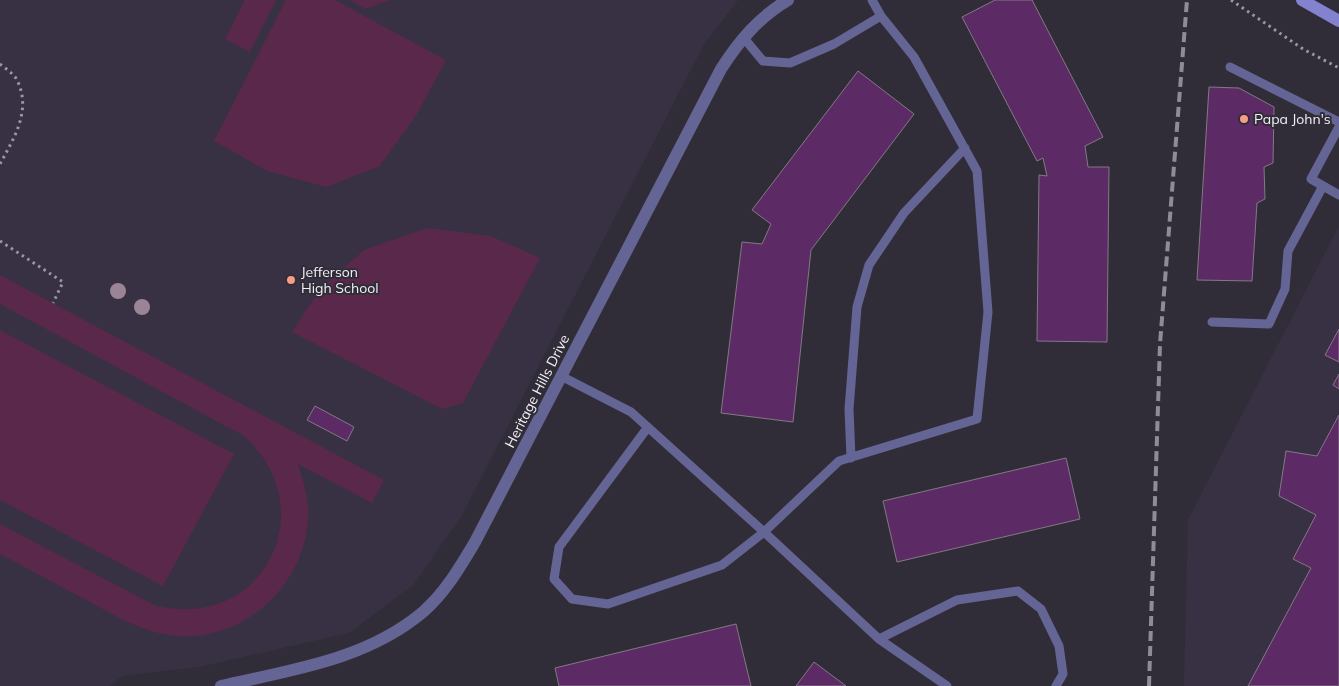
<svg xmlns="http://www.w3.org/2000/svg" width="1339" height="686" font-family="Mulish,sans-serif">
<style>
.built{fill:#383143}
.green{fill:#59284b}
.building{fill:#5c2b65;stroke:#837985}
.lines{fill:none;stroke-linecap:round;stroke-linejoin:round}
.path{stroke:#9a97a0;stroke-width:3;stroke-dasharray:2.5 4;stroke-linecap:butt}
.service{stroke:#656595;stroke-width:9}
.tertiary{stroke:#656595;stroke-width:12}
.secondary{stroke:#8382cf;stroke-width:12}
.rail{stroke:#908c96;stroke-width:4;stroke-dasharray:10 5;stroke-linecap:butt}
.tree{fill:#9c8497}
.poi-dot{fill:#f49e87;stroke:#312d38;stroke-width:2}
.labels{text-anchor:middle;dominant-baseline:central;stroke-width:4;stroke-linejoin:round;paint-order:stroke}
.poi-label{font-size:14px;fill:#f2eff7;stroke:#312d38;text-anchor:start}
.street-label{font-size:14px;fill:#f2eff7;stroke:#312d38}
</style>
<rect width="100%" height="100%" fill="#312d38"/>
<path class="built" d="M0,0H738L703,46L462,515L414,584L349,633L203,666L122,676L110,686H0Z
M1339,226V686H1184L1188,520Z"/>
<path class="green" d="M245,0H276L250,52L225,39Z
M286,0H335L446,60L417,114L380,166L326,187L267,171L214,141Z
M350,0H390L365,9Z
M427,228L491,236L540,258L463,403L442,409L292,332L320,289L364,250Z
M0,275L384,480L372,503L298,464C303,481 309,498 308,516C306,589 236,649 163,634C137,629 114,615 90,602C60,586 30,570 0,554V524L154,605C261,634 326,510 244,436L0,304Z
M0,330L234,454L163,586L0,500Z"/>
<path class="building" d="M995,0H1032L1103,137L1085,146L1088,167H1109L1107,342L1037,341L1039,175L1047,176L1043,158L1037,161L962,17Z
M858,71L914,114L811,250L793,422L721,413L742,242L762,244L771,224L752,210Z
M1209,87L1239,88L1274,107L1273,163L1264,167L1265,199L1257,203L1252,281L1197,280Z
M1339,329V362L1325,355Z
M1339,374V389L1333,385Z
M315,406L354,427L347,441L307,420Z
M1339,415V686H1248L1311,568L1293,559L1316,515L1279,496L1286,451L1317,456Z
M1066,458L1080,519L897,562L883,501Z
M736,624L751,686H559L555,668Z
M814,662L846,686H796Z"/>
<g class="lines">
<path class="path" d="M1231,0L1303,49L1339,68
M0,64C5,68 14,74 17,80C32,110 14,138 0,164
M0,241L63,282L53,303"/>
<path class="service" d="M743,37L763,61L790,63L834,44L881,16
M1230,67L1339,122
M1339,127L1311,179L1339,195
M1212,322L1269,324L1285,289L1288,251L1323,186
M561,376L631,412L764,532L839,461L977,419L988,312L977,171L914,57L881,16L872,0
M648,427L559,547L554,579L572,599L608,604L722,565L764,532L879,639L947,686
M851,458L849,409L857,307L869,265L904,213L965,148
M879,639L957,600L1018,591L1041,609L1059,646L1063,674L1056,686"/>
<path class="tertiary" d="M221,686C291,670 366,660 423,612C445,593 460,567 475,542L721,69C739,41 759,17 788,0"/>
<path class="secondary" d="M1302,0L1339,21"/>
<path class="rail" d="M1149,686L1160,344L1187,0"/>
</g>
<g class="tree">
<circle cx="118" cy="291" r="8"/>
<circle cx="142" cy="307" r="8"/>
</g>
<g class="poi-dot">
<circle cx="1244" cy="119" r="5"/>
<circle cx="291" cy="280" r="5"/>
</g>
<g class="labels">
<g class="poi-label">
<text x="1254" y="119">Papa John's</text>
<text x="301" y="272">Jefferson<tspan x="301" dy="16">High School</tspan></text>
</g>
<g class="street-label">
<text transform="translate(537 391) rotate(-63)">Heritage Hills Drive</text>
</g>
</g>
</svg>
